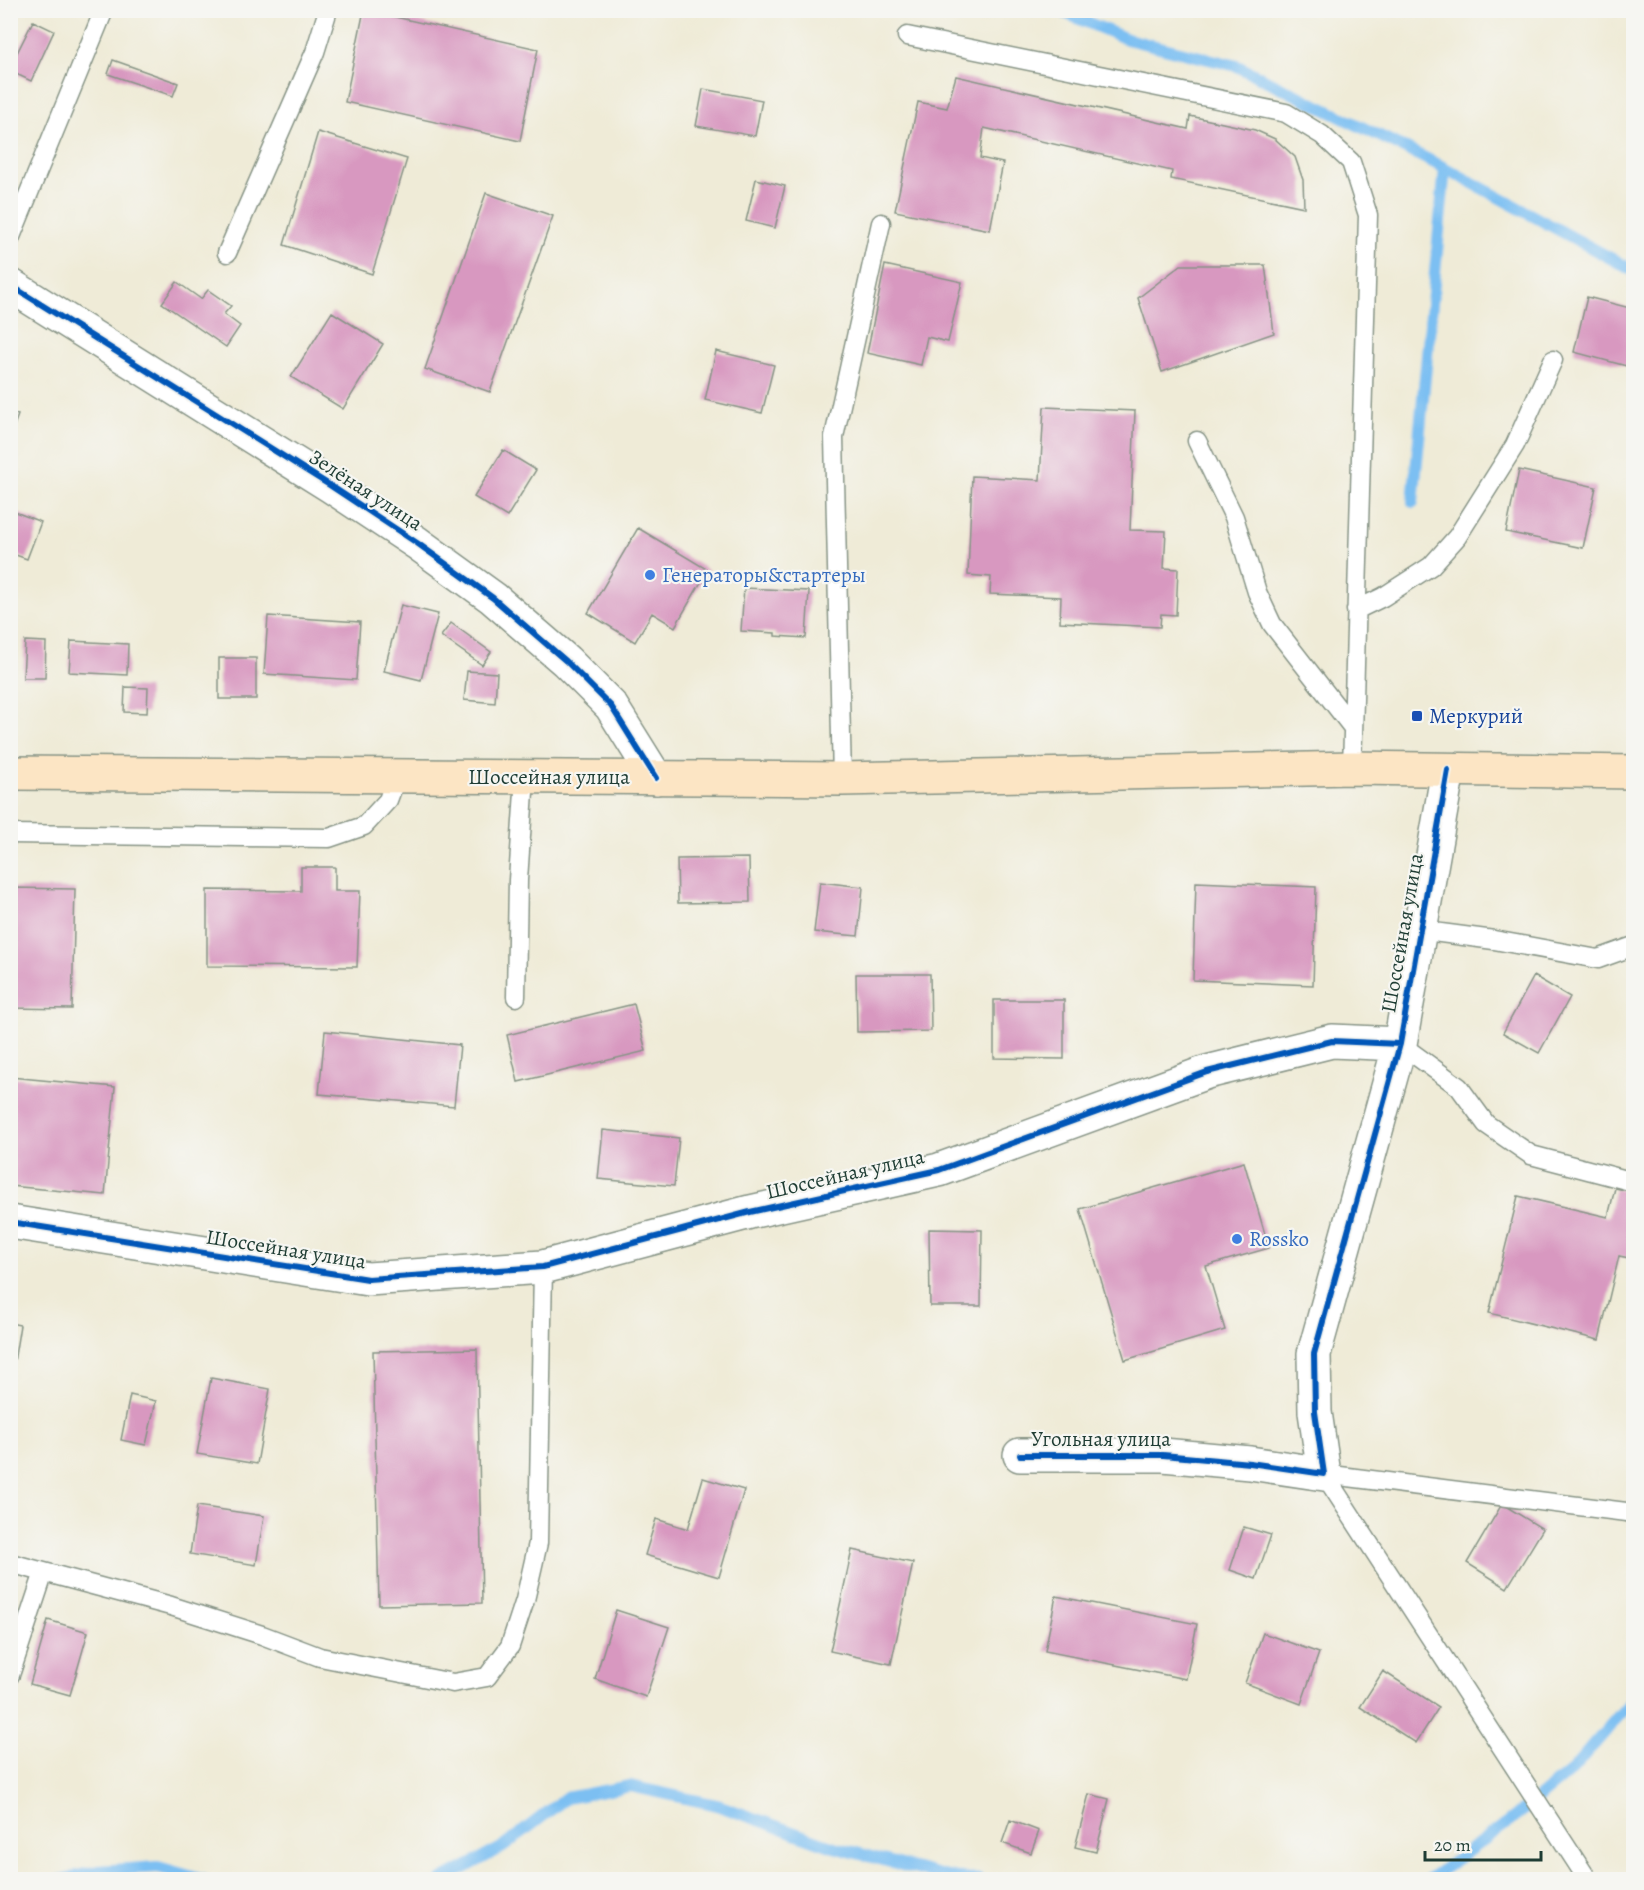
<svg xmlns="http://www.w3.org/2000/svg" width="1644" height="1890" font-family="Alegreya,serif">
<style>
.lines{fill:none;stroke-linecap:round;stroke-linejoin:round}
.stream{stroke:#7cbff2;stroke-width:12}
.building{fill:#d898c0}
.lane-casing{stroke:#879486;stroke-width:21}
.street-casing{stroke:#879486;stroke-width:36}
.secondary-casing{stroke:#879486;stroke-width:36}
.lane{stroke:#fff;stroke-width:18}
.street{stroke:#fff;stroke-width:33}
.secondary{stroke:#fce5c4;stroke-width:33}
.cycleway-casing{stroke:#f6f6f2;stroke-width:10}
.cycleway{stroke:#0057b8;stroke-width:6}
.shop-dot{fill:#3f7fe0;stroke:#f6f6f2;stroke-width:2}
.transit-dot{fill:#1a4fb4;stroke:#f6f6f2;stroke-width:2}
.labels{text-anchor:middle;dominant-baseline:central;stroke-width:4.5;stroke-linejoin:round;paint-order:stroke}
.street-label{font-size:21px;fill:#1f3d34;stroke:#f6f6f2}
.shop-label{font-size:21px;fill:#366cbe;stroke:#f6f6f2;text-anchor:start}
.transit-label{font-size:21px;fill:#164399;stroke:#f6f6f2;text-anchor:start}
</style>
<rect width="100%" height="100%" fill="#f6f6f2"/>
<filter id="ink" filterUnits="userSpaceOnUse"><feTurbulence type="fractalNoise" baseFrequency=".0167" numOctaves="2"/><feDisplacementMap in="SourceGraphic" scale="12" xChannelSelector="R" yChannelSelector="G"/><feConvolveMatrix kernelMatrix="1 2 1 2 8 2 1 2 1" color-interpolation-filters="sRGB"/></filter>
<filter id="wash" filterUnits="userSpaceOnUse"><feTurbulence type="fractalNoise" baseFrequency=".008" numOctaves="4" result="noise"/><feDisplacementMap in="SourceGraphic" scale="24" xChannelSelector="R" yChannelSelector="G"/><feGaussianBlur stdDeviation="1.35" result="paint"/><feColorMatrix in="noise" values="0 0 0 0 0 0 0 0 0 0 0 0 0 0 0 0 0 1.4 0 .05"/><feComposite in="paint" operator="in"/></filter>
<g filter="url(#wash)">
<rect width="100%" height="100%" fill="#efebd7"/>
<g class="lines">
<path class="stream" d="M1058,10L1127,39L1237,66L1445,168L1634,271
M1413,502L1445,168
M10,1879L16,1880
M61,1880L99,1871L158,1867L203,1880
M442,1880L503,1847L566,1798L630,1786L717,1805L834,1847L947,1877L979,1880
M1428,1880L1510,1821L1572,1770L1634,1698"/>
</g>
<g id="blocks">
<path class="building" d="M364,10L538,49L520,141L345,102Z
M33,21L54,31L31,81L10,71V67Z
M113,60L178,83L173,96L108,74Z
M956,76L1188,129L1190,116L1255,130L1275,139L1295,157L1303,180L1304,207L1171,179L1172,171L984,128L980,158L1003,163L990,230L895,211L918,102L947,108Z
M703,89L762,100L755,136L696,126Z
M318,132L407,159L372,274L284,245Z
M756,179L785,186L775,228L746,221Z
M486,193L553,216L490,392L425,369Z
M885,265L962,282L948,342L927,337L921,365L867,353Z
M1181,265H1265L1274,333L1162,372L1138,298Z
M177,282L201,299L208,290L231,306L224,314L240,326L226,347L162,303Z
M1587,297L1634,309V368L1574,352Z
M332,312L383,344L343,409L291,377Z
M716,351L774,365L762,413L705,400Z
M1044,407L1135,411L1130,530L1166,531L1164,568L1178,569L1176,615L1161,614L1160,627L1060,622L1061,597L990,594L991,577L968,575L972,476L1040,480Z
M10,412L18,415L11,434H10Z
M503,450L536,470L507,517L474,497Z
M1519,470L1596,487L1583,548L1506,532Z
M10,510L41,522L27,559L10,553Z
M638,528L708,570L675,627L652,613L635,642L588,613Z
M744,588L809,591L806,638L775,636V633L741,631Z
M401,605L438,614L421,680L384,671Z
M268,616L360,622L356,680L264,674Z
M451,623L491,652L482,665L441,636Z
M25,641L46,642L45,678H23Z
M71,641L128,644L127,675L69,672Z
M219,658H256V699H219Z
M467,671L497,673L495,703L464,700Z
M125,687L148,688L147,713L124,712Z
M749,858L750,902L678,903L677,859Z
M301,867H335V891H360L357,967L207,966V890L301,891Z
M820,882L863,887L858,936L814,932Z
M1196,882L1316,887L1313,985L1193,980Z
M10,888L75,889L72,1009L10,1008Z
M856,974H930L931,1031L857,1032Z
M1534,976L1570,997L1539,1053L1503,1033Z
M994,1000H1064V1059L994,1058Z
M634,1004L646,1051L518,1082L507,1035Z
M325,1031L460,1045L454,1106L319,1094Z
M10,1077L115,1087L105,1195L10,1186Z
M603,1130L679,1138L674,1186L598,1179Z
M1244,1162L1269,1248L1206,1266L1225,1330L1125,1360L1080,1209Z
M1615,1188L1634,1192V1259L1619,1256L1599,1340L1489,1313L1518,1196L1608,1217Z
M929,1229L982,1230L981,1306H930Z
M10,1323L20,1325L14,1362H10Z
M477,1349L482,1603L379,1605L373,1351Z
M211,1378L270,1389L257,1464L197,1454Z
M130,1395L156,1401L146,1445L121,1440Z
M703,1478L744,1490L719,1577L645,1555L656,1519L688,1529Z
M1502,1504L1543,1529L1507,1588L1467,1563Z
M197,1506L264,1516L256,1565L190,1554Z
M1244,1527L1271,1535L1256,1579L1230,1570Z
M852,1550L913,1563L891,1664L830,1651Z
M1056,1596L1197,1624L1186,1679L1045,1651Z
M616,1610L669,1627L646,1697L595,1679Z
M48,1620L88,1632L70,1695L30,1684Z
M1263,1633L1319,1653L1301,1704L1245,1683Z
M1383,1671L1439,1707L1416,1743L1360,1707Z
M1089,1794L1109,1799L1096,1852L1075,1847Z
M1010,1820L1039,1831L1031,1853L1002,1843Z"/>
</g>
</g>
<g filter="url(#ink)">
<use href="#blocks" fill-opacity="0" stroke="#879486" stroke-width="1.5"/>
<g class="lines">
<defs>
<path id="lane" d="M907,36L1286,113L1322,135L1351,162L1368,215L1352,768
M10,239L104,10
M227,253L315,52L328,10
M1197,441L1234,517L1257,592L1272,624L1353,728
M1356,610L1383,597L1431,566L1457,537L1515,445L1553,360
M842,779L834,437L881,223
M10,834L329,838L364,826L388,800L397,776
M1418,930L1494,940L1598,959L1634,946
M516,997L518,880L525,777
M1400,1044L1459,1087L1486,1124L1531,1155L1634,1182
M1324,1474L1588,1880
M1324,1474L1634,1513
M10,1563L171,1606L262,1635L320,1657L453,1683L487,1677L510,1646L525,1600L538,1543L543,1267
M10,1675L44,1572"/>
<path id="street" d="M10,285L331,486L417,543L493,598L566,661L611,706L656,778
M10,1222L368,1279L543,1267L750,1212L939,1170L1207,1072L1332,1041L1400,1044L1448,770
M1020,1455H1163L1250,1463L1324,1474L1315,1412L1314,1354L1400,1044"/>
<path id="secondary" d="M10,773L842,779L1352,768L1634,772"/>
</defs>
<use href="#lane" class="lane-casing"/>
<use href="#street" class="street-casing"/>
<use href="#secondary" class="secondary-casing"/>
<use href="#lane" class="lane"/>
<use href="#street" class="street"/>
<use href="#secondary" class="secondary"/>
<defs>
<path id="cycleway" d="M10,285L331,486L417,543L493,598L566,661L611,706L656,778
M10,1222L368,1279L543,1267L750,1212L939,1170L1207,1072L1332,1041L1400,1044L1448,770
M1020,1455H1163L1250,1463L1324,1474L1315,1412L1314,1354L1400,1044"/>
</defs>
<use href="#cycleway" class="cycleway-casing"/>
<use href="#cycleway" class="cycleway"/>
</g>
</g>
<g class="shop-dot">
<circle cx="650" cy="575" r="6"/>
<circle cx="1237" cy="1239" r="6"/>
</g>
<rect class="transit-dot" x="1411" y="710" width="12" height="12" rx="3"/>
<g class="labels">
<g class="street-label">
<text transform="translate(366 490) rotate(33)">Зелёная улица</text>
<text x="549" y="777">Шоссейная улица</text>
<text transform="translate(1402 933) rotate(-80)">Шоссейная улица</text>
<text transform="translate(845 1174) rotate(-13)">Шоссейная улица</text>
<text transform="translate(286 1249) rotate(9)">Шоссейная улица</text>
<text x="1101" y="1439">Угольная улица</text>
</g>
<g class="shop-label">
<text x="662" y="575">Генераторы&amp;стартеры</text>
<text x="1249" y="1239">Rossko</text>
</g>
<g class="transit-label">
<text x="1429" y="716">Меркурий</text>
</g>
</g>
<rect width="1644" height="1890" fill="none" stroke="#f6f6f2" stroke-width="36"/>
<path d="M1425 1851v9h116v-9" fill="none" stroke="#1f3d34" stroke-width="3"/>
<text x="1434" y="1851" font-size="18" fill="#1f3d34" stroke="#f6f6f2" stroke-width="4.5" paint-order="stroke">20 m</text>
</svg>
